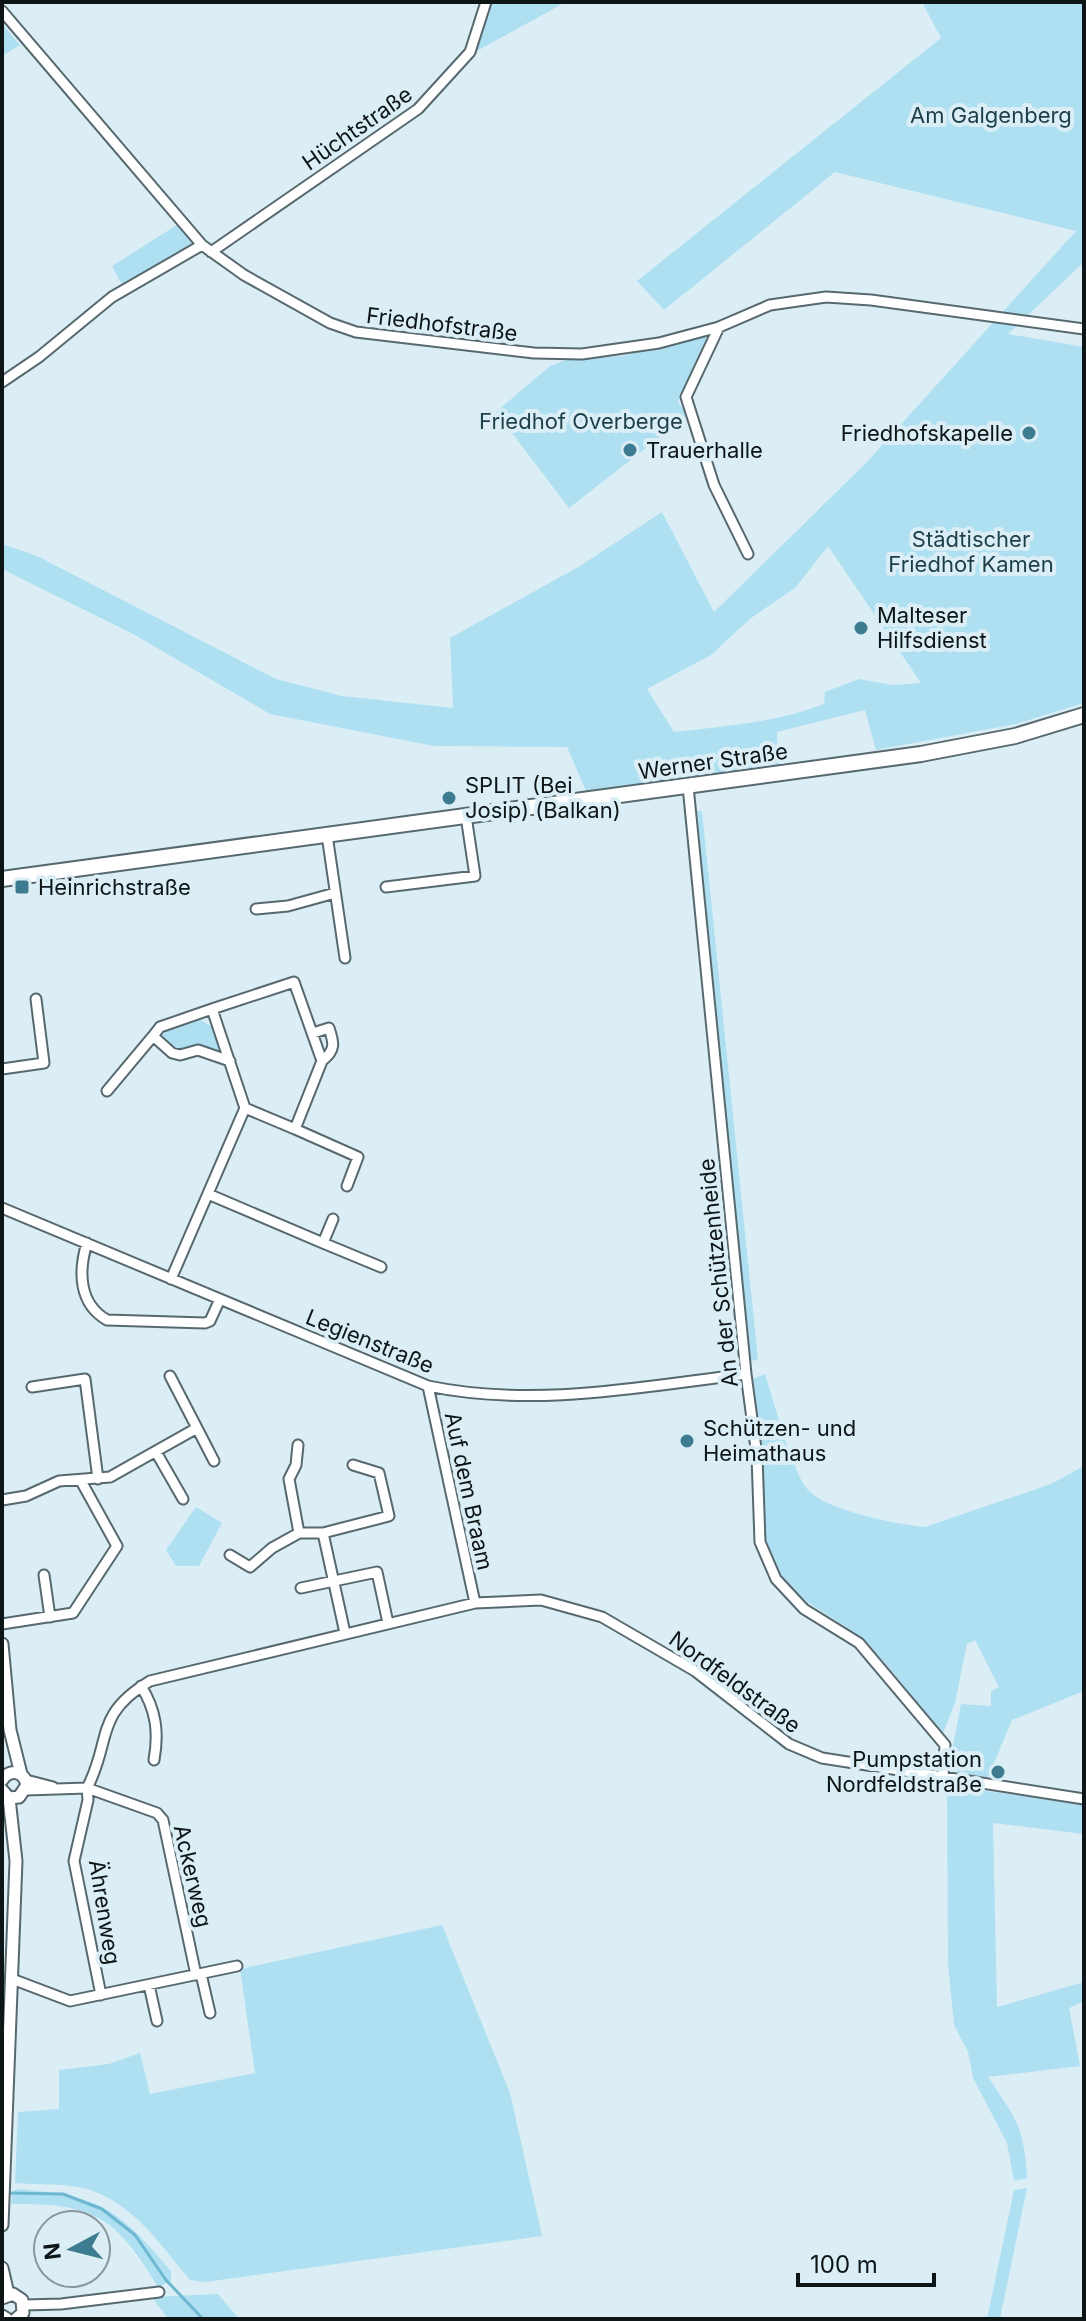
<svg xmlns="http://www.w3.org/2000/svg" width="1086" height="2321" font-family="Inter,sans-serif">
<style>
.green{fill:#afe0f2;fill-rule:evenodd}
.lines{fill:none;stroke-linecap:round;stroke-linejoin:round}
.stream{stroke:#6eb7d0;stroke-width:3}
.minor-casing{stroke:#57696f;stroke-width:13}
.tertiary-casing{stroke:#57696f;stroke-width:15}
.primary-casing{stroke:#57696f;stroke-width:18}
.minor{stroke:#fff;stroke-width:9}
.tertiary{stroke:#fff;stroke-width:11}
.primary{stroke:#fff;stroke-width:14}
.poi-dot{fill:#3c7b90;stroke:#dbeef6;stroke-width:3}
.labels{text-anchor:middle;dominant-baseline:central;stroke-width:8;stroke-linejoin:round;paint-order:stroke}
.park-label{font-size:22px;fill:#1c3f4a;stroke:#dbeef6}
.street-label{font-size:22px;fill:#0e1517;stroke:#dbeef6}
.poi-label{font-size:22px;fill:#0e1517;stroke:#dbeef6;text-anchor:start}
</style>
<rect width="100%" height="100%" fill="#dbeef6"/>
<path class="green" d="M488,2H566L475,52Z
M922,2H1084V262L1008,334L1084,347V703L1016,724L876,750L865,710L777,732L778,764L587,793L567,747L434,746L270,714L133,634L2,569V544L37,556L276,679L342,696L453,708L450,638L580,566L662,512L714,612L866,463L1076,231L835,172L664,310L637,281L941,38ZM828,546L921,683L893,685L859,679L825,692L824,704C775,723 725,726 674,732L647,689L711,655L751,618L795,588Z
M2,24L20,45L2,56Z
M177,225L193,245L122,285L112,266Z
M703,337L710,338L678,401L687,416L569,508L496,412L550,366L568,359L622,356Z
M695,811H702L758,1360L749,1361Z
M197,1018L216,1029L224,1054L180,1053L160,1038L169,1027Z
M765,1374C774,1401 791,1470 808,1490C825,1510 899,1525 925,1527L1051,1484L1084,1466V1691L1012,1720L986,1782L959,1774L950,1761L961,1704L991,1706V1691L999,1687L975,1640L967,1644L955,1703L942,1735C916,1704 892,1666 862,1640C817,1601 784,1603 763,1537L749,1380Z
M196,1507L222,1523L199,1566H176L166,1550Z
M947,1786L1084,1804V1834L993,1823L997,2007L1084,1982V2001L1069,2008L1080,2066L988,2077C1016,2119 1024,2126 1027,2178L1014,2181L1007,2143L973,2078L968,2052L954,2025L948,1963Z
M442,1925L510,2093L542,2236L205,2282L190,2280C160,2244 131,2200 83,2188C62,2183 36,2185 15,2183L18,2112L59,2109V2070L109,2064L140,2053L150,2094L255,2073L240,1969Z
M1027,2188L1000,2319H987L1014,2190Z
M17,2189C99,2195 119,2209 171,2271V2281L158,2287C116,2216 93,2203 11,2204L12,2192Z
M218,2294L239,2319H168L152,2297Z"/>
<g class="lines">
<path class="stream" d="M6,2193L63,2194L102,2209L135,2235L166,2280L203,2319"/>
<defs>
<path id="minor" d="M2,11L202,245L244,275L330,323L356,332L534,353L582,354L659,343L719,327L770,305L826,297L871,300L1084,329
M211,252L418,109L470,52L486,2
M719,327L686,397L714,485L748,554
M2,382L39,357L112,297L202,245
M688,786L746,1374L757,1456L760,1542L776,1579L804,1609L859,1643L945,1745L943,1777
M327,835L345,958
M386,887L475,876L466,816
M256,909L288,906L335,893
M212,1009L294,982L322,1061L295,1129L358,1157L347,1186
M313,1033L329,1028C334,1043 336,1050 322,1061
M2,1069L44,1063L36,999
M107,1091L153,1036
M245,1108L295,1129
M208,1194L323,1243L333,1219
M2,1208L428,1386C534,1408 640,1387 746,1374
M87,1243C78,1272 79,1304 107,1320L205,1323L210,1321L220,1299
M323,1243L381,1267
M171,1279L245,1108L212,1009L160,1027L153,1036L172,1053L180,1055L198,1050L230,1061
M428,1386L475,1603
M32,1387L85,1379L98,1479
M197,1428L214,1461
M298,1445L296,1465L289,1479L299,1533
M156,1452L183,1499
M2,1500L26,1496L59,1481L110,1477L197,1428L170,1376
M323,1533L345,1633
M230,1555L250,1567L272,1548L299,1533H323L389,1516L379,1473L353,1465
M44,1575L50,1617
M301,1588L377,1572L388,1623
M2,1624L73,1613L117,1546L81,1481
M141,1686C156,1710 159,1732 154,1760
M26,1780L53,1787
M87,1788L157,1813L163,1820L196,1975
M87,1788L88,1800L74,1861L101,1995
M26,1790L87,1788C112,1741 93,1715 150,1681L475,1603L541,1600L602,1617L695,1671L789,1744L822,1758L1084,1799
M201,1974L210,2013
M12,1979L70,2001L237,1966
M149,1985L157,2021
M24,2305L61,2304L159,2292"/>
<path id="tertiary" d="M2,1644L10,1730L21,1774
M2,1780C10,1768 24,1771 27,1785L19,1797L9,1798L2,1790
M2,2225L16,1861L9,1798
M2,2268L8,2294
M2,2298L13,2294L22,2300L23,2313L16,2319
M2,2316L7,2319"/>
<path id="primary" d="M2,879L921,754L1015,736L1084,715"/>
</defs>
<use href="#minor" class="minor-casing"/>
<use href="#tertiary" class="tertiary-casing"/>
<use href="#primary" class="primary-casing"/>
<use href="#minor" class="minor"/>
<use href="#tertiary" class="tertiary"/>
<use href="#primary" class="primary"/>
</g>
<g class="poi-dot">
<circle cx="1029" cy="433" r="8"/>
<circle cx="630" cy="450" r="8"/>
<circle cx="861" cy="628" r="8"/>
<circle cx="449" cy="798" r="8"/>
<rect x="14" y="879" width="16" height="16" rx="4"/>
<circle cx="687" cy="1441" r="8"/>
<circle cx="998" cy="1772" r="8"/>
</g>
<g class="labels">
<g class="park-label">
<text x="991" y="115">Am Galgenberg</text>
<text x="581" y="421">Friedhof Overberge</text>
<text x="971" y="539">Städtischer<tspan x="971" dy="25">Friedhof Kamen</tspan></text>
</g>
<g class="street-label">
<text transform="translate(357 128) rotate(-35)">Hüchtstraße</text>
<text transform="translate(442 324) rotate(7)">Friedhofstraße</text>
<text transform="translate(713 761) rotate(-8)">Werner Straße</text>
<text transform="translate(718 1273) rotate(-96)">An der Schützenheide</text>
<text transform="translate(370 1341) rotate(22)">Legienstraße</text>
<text transform="translate(469 1491) rotate(78)">Auf dem Braam</text>
<text transform="translate(735 1682) rotate(36)">Nordfeldstraße</text>
<text transform="translate(193 1876) rotate(77)">Ackerweg</text>
<text transform="translate(105 1912) rotate(81)">Ährenweg</text>
</g>
<g class="poi-label">
<text x="1013" y="433" text-anchor="end">Friedhofskapelle</text>
<text x="646" y="450">Trauerhalle</text>
<text x="877" y="615">Malteser<tspan x="877" dy="25">Hilfsdienst</tspan></text>
<text x="465" y="785">SPLIT (Bei<tspan x="465" dy="25">Josip) (Balkan)</tspan></text>
<text x="38" y="887">Heinrichstraße</text>
<text x="703" y="1428">Schützen- und<tspan x="703" dy="25">Heimathaus</tspan></text>
<text x="982" y="1759" text-anchor="end">Pumpstation<tspan x="982" dy="25">Nordfeldstraße</tspan></text>
</g>
</g>
<rect width="1086" height="2321" fill="none" stroke="#0e1517" stroke-width="8"/>
<g transform="translate(72 2249) rotate(263)"><circle r="38" fill="#dbeef6" stroke="#89979d" stroke-width="2"/>
<path d="M0-6L14 30L0 20L-14 30Z" fill="#3c7b90"/>
<text y="-12" font-size="22" font-weight="bold" text-anchor="middle" fill="#0e1517">N</text>
</g>
<path d="M798 2273v12h136v-12" fill="none" stroke="#0e1517" stroke-width="4"/>
<text x="810" y="2273" font-size="24" fill="#0e1517" stroke="#dbeef6" stroke-width="6" paint-order="stroke">100 m</text>
</svg>
